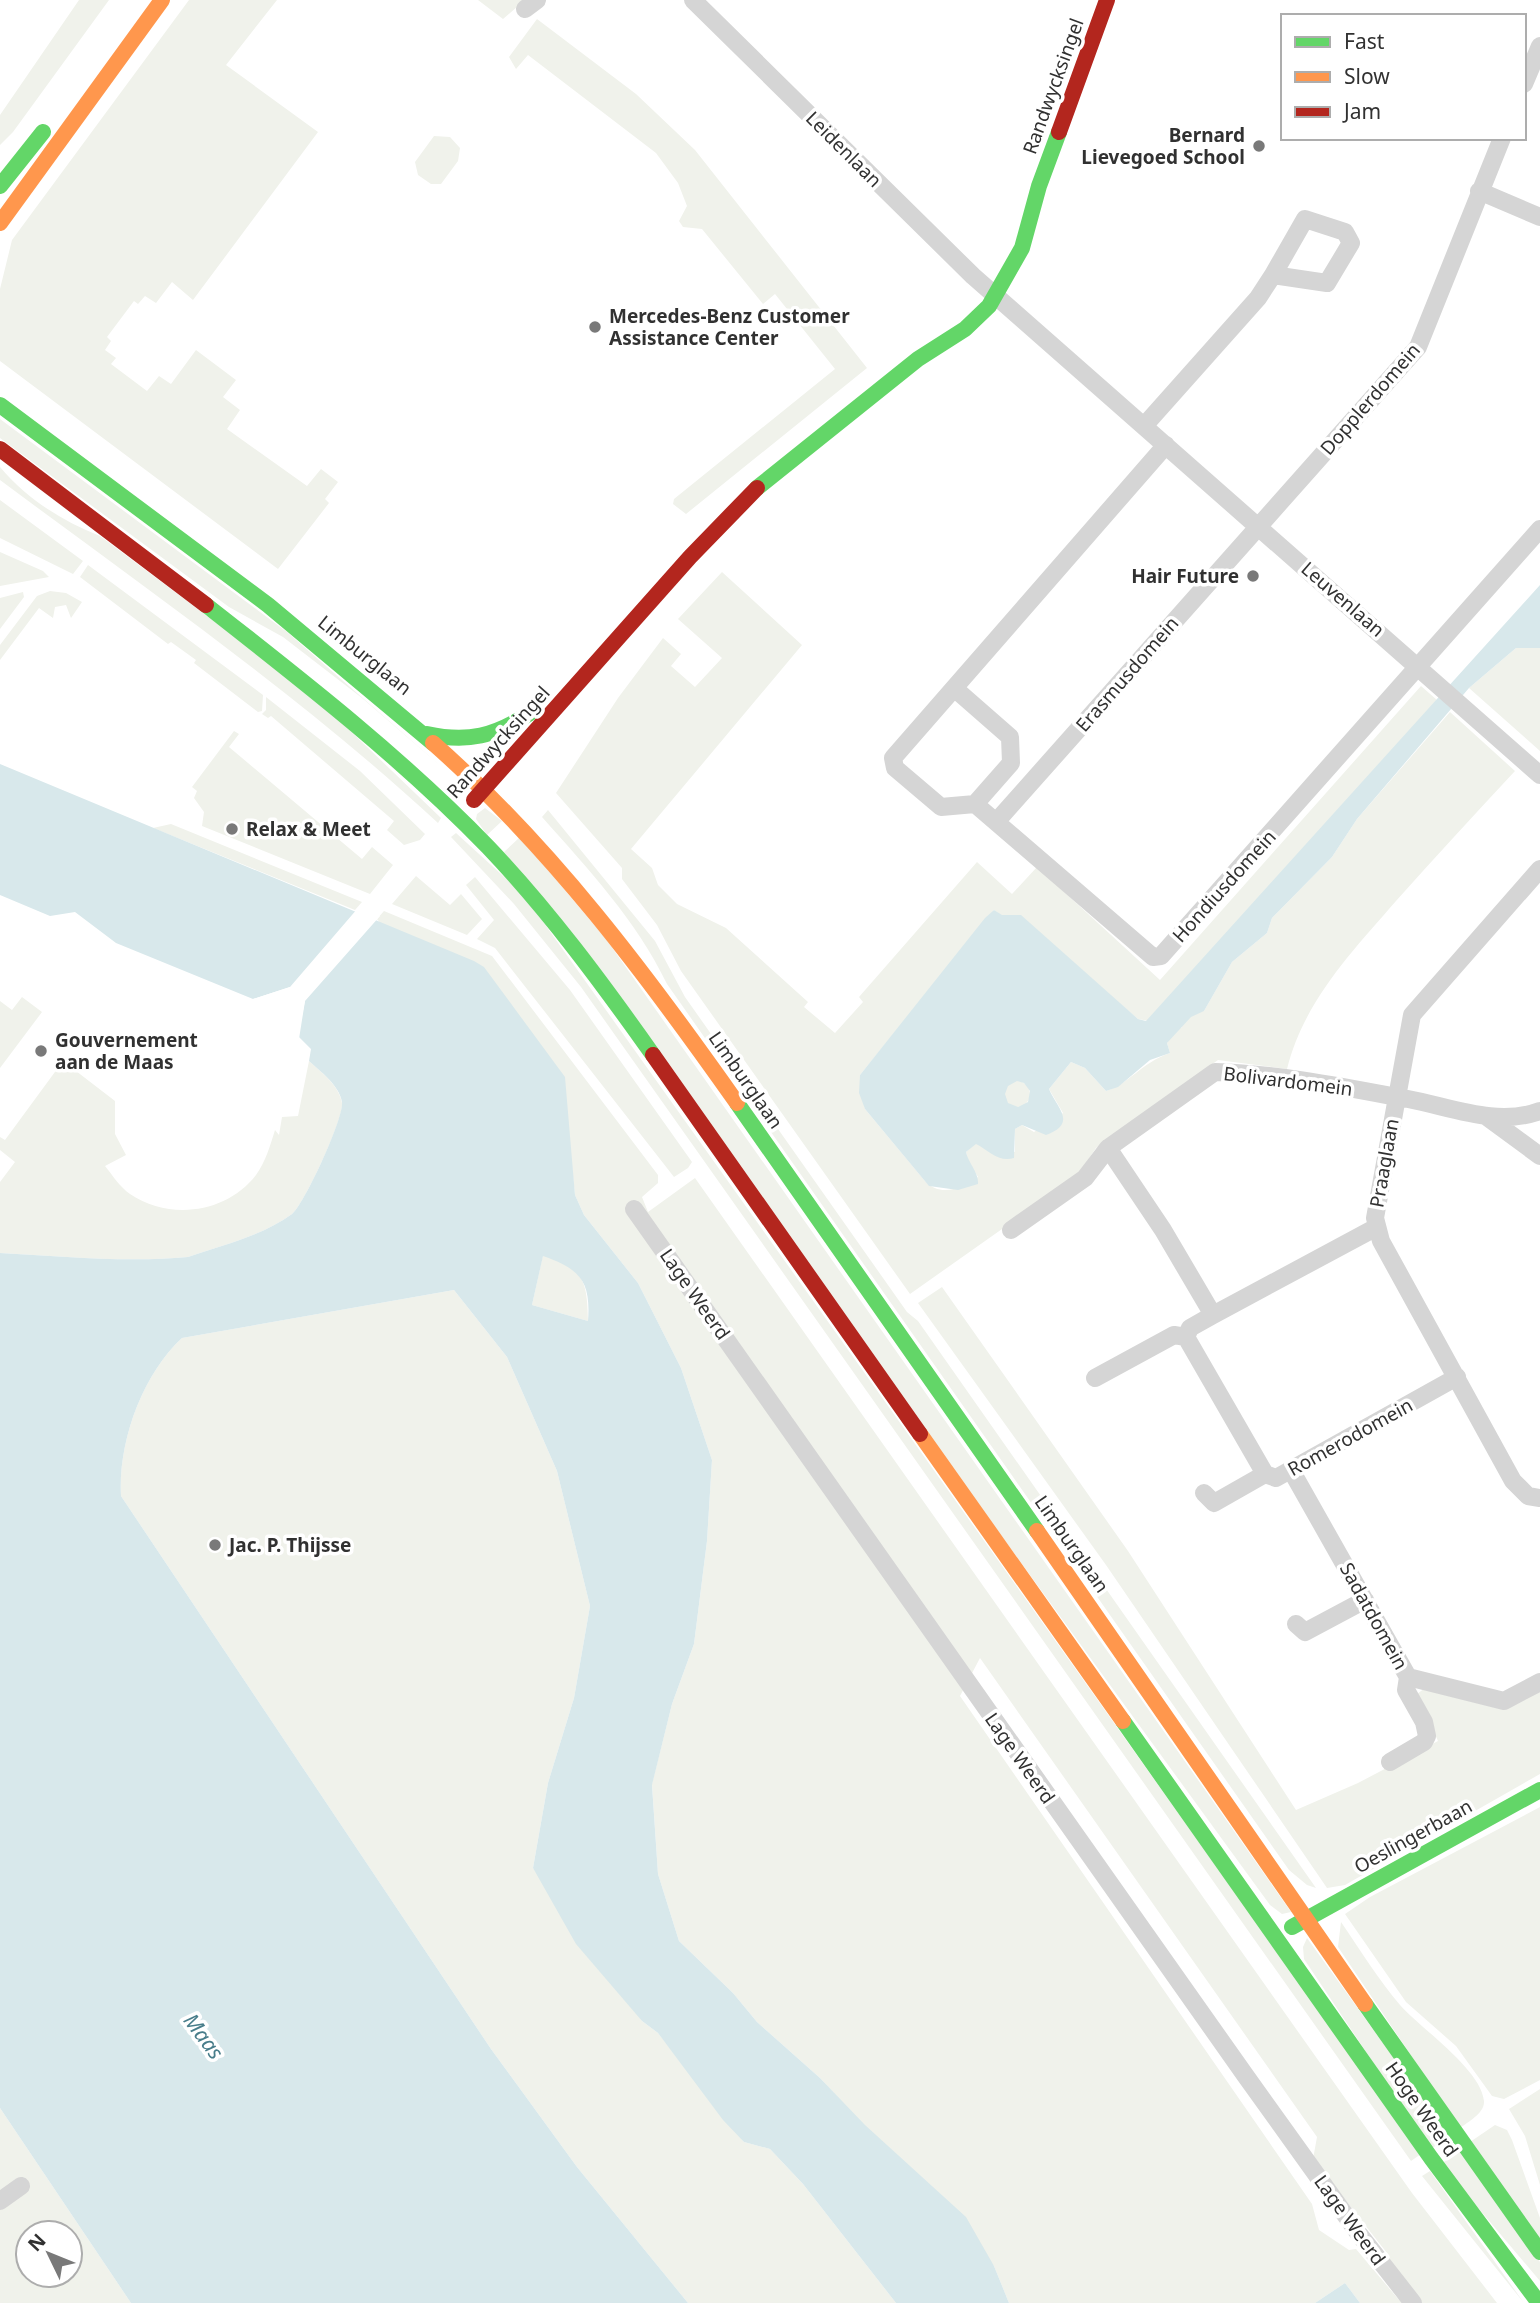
<svg xmlns="http://www.w3.org/2000/svg" width="1540" height="2303" font-family="'Noto Sans',sans-serif">
<style>
.green{fill:#f0f2eb;fill-rule:evenodd}
.water{fill:#d8e8eb;fill-rule:evenodd}
.pier{fill:#fff}
.lines{fill:none;stroke-linecap:round;stroke-linejoin:round}
.street{stroke:#d5d5d5;stroke-width:18}
.fast{stroke:#63d668;stroke-width:16}
.slow{stroke:#ff974d;stroke-width:16}
.jam{stroke:#b3261e;stroke-width:16}
.poi-dot{fill:#797979;stroke:#fff;stroke-width:2.5}
.labels{text-anchor:middle;dominant-baseline:central;stroke-width:7;stroke-linejoin:round;paint-order:stroke}
.street-label{font-size:19px;fill:#313131;stroke:#fff}
.poi-label{font-size:19px;font-weight:bold;fill:#313131;stroke:#fff;text-anchor:start}
.water-label{font-size:21px;font-style:italic;fill:#487d8a;stroke:#fff}
</style>
<rect width="100%" height="100%" fill="#fff"/>
<path class="green" d="M79,0H109L13,132L0,145V115Z
M189,0H277L226,65L318,132L193,300L172,282L156,303L145,296L138,304L134,301L107,337L111,341L105,350L116,358L111,364L147,391L159,376L171,384L196,350L236,380L223,397L240,410L227,429L307,486L321,469L338,482L325,499L329,503L278,569L0,361V289L12,240Z
M478,0H525L503,19Z
M537,19L636,94L695,150L867,368L686,514L673,504L674,499L835,369L775,294L763,304L702,229L683,227L679,221L687,206L678,183L656,153L528,55L516,69L509,57Z
M434,136L450,137L460,148L458,161L441,184H431L418,175L415,162Z
M0,419L287,632L451,775L362,698L283,637L229,607L0,438Z
M0,467C27,499 62,521 100,536L314,696L441,818L438,823C302,697 149,591 0,480Z
M0,500L83,561L73,574L0,538Z
M0,552L43,571L49,577L0,586Z
M88,565L263,695L262,711L258,712L194,663L196,660L171,642L168,644L80,577Z
M722,572L802,645L631,849L652,868L658,885L677,904L726,928L808,1002L804,1007L835,1033L863,1002L859,997L977,862L1012,894L1037,867L1160,980L1421,686L1437,700L1171,995L1204,1011L1232,962L1267,933L1272,918L1332,857L1357,819L1450,712L1515,771C1475,814 1435,857 1396,901C1351,953 1304,1001 1287,1069L1218,1060L1096,1148L1077,1176L910,1294L681,971L657,925L622,879V868L556,793L618,698L663,638L681,654L671,666L695,687L722,658L678,619ZM994,910L1002,916H1016L1138,1019L1182,1027L1174,1032L1167,1043L1170,1053C1141,1063 1129,1084 1106,1091L1085,1068L1071,1062L1049,1089L1063,1113L1034,1132L1022,1125L1015,1129V1152L976,1143L966,1152L968,1161L978,1177C962,1188 941,1198 925,1181L865,1109L860,1075Z
M50,591L66,593L82,602L71,618L66,605L55,607L53,618L39,608L0,660V645L37,596Z
M23,592L24,597L0,629V598Z
M1516,648H1540V751L1469,688Z
M266,697L360,771L425,834L420,840L404,845L387,830L394,821L271,716L268,718L262,714L266,710Z
M234,731L239,734L229,747L362,859L372,847L393,865L370,894L202,826L204,812L194,798L197,791L192,787Z
M485,808L502,821L487,835L476,819L477,814Z
M548,810L655,941L685,997L907,1312L918,1321L1316,1888L1307,1885L1289,1870L667,984C636,920 589,870 542,817Z
M171,824L362,902L355,910L153,828Z
M456,833L524,895L1421,2154L1411,2161L581,987L514,904L451,837Z
M520,837L606,939L1291,1912L1282,1914L1270,1905L504,852Z
M416,876L450,905L461,894L482,919L467,935L392,904Z
M475,877L570,990L692,1162L688,1168L674,1177L495,948L477,939L494,920L466,885Z
M384,911L492,956L658,1175V1183L642,1197L648,1212L695,1178L1412,2193L1497,2303H1360L1345,2283L1315,2303H1009L994,2266L820,2078L757,2022L733,1993L679,1941L658,1874L652,1784L672,1704L694,1644L707,1541L712,1460L681,1368L638,1283L584,1215L575,1195L570,1148L377,919ZM980,1658L1317,2137L1313,2159L1387,2253L1399,2300L1356,2249L1349,2250L1319,2230L1312,2204L960,1696Z
M22,997L42,1012L0,1068V1001L12,1010Z
M63,1061L115,1101V1134L126,1155L105,1166C113,1176 120,1187 130,1194C170,1221 227,1213 256,1175C266,1161 270,1146 275,1130L279,1135L282,1117L298,1116L309,1061C321,1072 339,1085 342,1103C344,1118 304,1205 292,1214C262,1236 222,1245 188,1257C125,1263 62,1256 0,1253V1182L15,1162L0,1150V1137L5,1140Z
M1004 1094a13 13 0 1 1 26 0a13 13 0 1 1-26 0Z
M543,1255C584,1270 587,1279 588,1321L532,1305Z
M942,1287L1128,1551L1296,1810L1358,1783L1438,1741L1417,1694L1425,1688L1473,1702L1540,1689V1774L1345,1885L1327,1888L1106,1565L918,1303Z
M454,1290L507,1357L557,1471L590,1606L574,1698L548,1783L533,1868L642,2021L658,2033L744,2142L770,2149L803,2184L896,2303H688L577,2167L491,2049L121,1496C118,1442 142,1375 182,1338Z
M1540,1807V2080L1504,2099L1492,2096L1456,2046L1406,2002L1345,1914L1370,1897Z
M1341,1922C1360,1950 1379,1980 1400,2005C1420,2028 1481,2069 1484,2101C1485,2113 1468,2122 1460,2128L1338,1947Z
M1307,1938L1450,2136L1431,2149L1304,1959L1303,1947Z
M1540,2089V2185L1525,2136L1509,2109Z
M0,2108L131,2303H0ZM28,2233H70V2275H28Z
M1495,2125L1507,2130L1512,2140L1540,2218V2242L1470,2142Z
M1460,2151L1540,2262V2281L1441,2164Z
M1430,2171L1524,2303L1422,2176Z"/>
<path class="water" d="M1540,585V648H1516L1469,688L1357,819L1332,857L1272,918L1267,933L1232,962L1204,1011L1191,1017L1167,1043L1170,1053L1150,1060L1118,1087L1106,1091L1085,1068L1071,1062L1049,1089C1057,1108 1078,1123 1046,1135L1022,1125L1015,1129L1014,1158C999,1163 988,1150 976,1144L966,1152C968,1163 979,1172 978,1184L958,1190L929,1186L865,1109L859,1093L860,1075L985,918L994,910L1002,915H1021L1138,1019L1146,1021ZM1017,1081L1024,1083L1030,1091L1028,1102L1018,1107L1008,1103L1005,1094L1008,1086Z
M0,764L474,961L484,967L565,1077L575,1195L584,1215L638,1283L681,1368L712,1460L707,1541L694,1644L672,1704L652,1785L658,1874L679,1941L733,1993L757,2022L820,2078L865,2125L966,2217L994,2266L1009,2303H896L803,2184L770,2149L744,2142L723,2120L658,2033L642,2021L576,1944L533,1868L548,1783L574,1698L590,1606L557,1471L507,1357L454,1290L182,1338C142,1375 118,1442 121,1496L491,2049L577,2167L688,2303H131L0,2108V1253C62,1256 126,1263 188,1257C222,1245 262,1236 292,1214C304,1205 344,1118 342,1102C339,1085 321,1072 309,1061L311,1049L298,1036L305,1001L290,987L253,999L116,943L75,912L50,916L0,895ZM543,1256C580,1269 591,1281 588,1321L532,1305Z
M1345,2283L1360,2303H1315Z"/>
<path class="pier" d="M358,908L380,916L305,1001L299,1039L295,1035L302,1003L289,991L256,1001L253,999L290,987Z"/>
<g class="lines">
<path class="street" d="M693,0L973,276L1540,775
M525,9L537,0
M1524,84L1540,46
M1479,191L1540,217
M1144,426L1258,298L1273,275L1327,283L1351,243L1345,232L1305,219L1273,275
M954,688L1010,737L1011,763L975,804L941,807L895,768L893,758L1166,445
M975,804L1153,957L1161,956L1540,529
M996,822L1418,347L1502,138
M1540,869L1412,1015L1375,1218L1381,1241L1513,1481L1528,1496L1540,1498
M1487,1117L1540,1156
M634,1209L1245,2075L1359,2234L1413,2303
M1375,1228L1213,1315L1190,1328L1186,1337L1265,1474L1276,1478L1457,1377
M1011,1230L1085,1178L1108,1148
M1213,1315L1163,1230L1108,1148L1215,1072C1280,1074 1344,1087 1408,1099C1451,1107 1497,1127 1540,1111
M1095,1378L1174,1335L1186,1337
M1291,1470L1408,1677L1504,1701L1540,1682
M1204,1493L1214,1503L1265,1474
M1296,1624L1305,1632L1365,1600
M1390,1762L1424,1742L1427,1736L1424,1722L1406,1690L1408,1677
M0,2201L21,2186"/>
<path class="fast" d="M0,186L43,132
M0,405L268,605L433,743
M757,488L918,359L965,329L989,306L1022,248L1039,186L1059,132
M206,605C303,681 402,758 488,847C549,911 602,983 653,1055
M427,734C468,743 495,736 530,713
M737,1103L1037,1531
M1123,1721L1431,2158L1539,2303
M1292,1927L1540,1790
M1365,2004L1540,2252"/>
<path class="slow" d="M0,223L162,0
M433,743C552,848 646,974 737,1103
M920,1434L1123,1721
M1037,1531L1365,2004"/>
<path class="jam" d="M1059,132L1107,0
M0,449L206,605
M474,800L690,557L757,488
M653,1055L920,1434"/>
</g>
<g class="poi-dot">
<circle cx="1259" cy="146" r="7"/>
<circle cx="595" cy="327" r="7"/>
<circle cx="1253" cy="576" r="7"/>
<circle cx="232" cy="829" r="7"/>
<circle cx="41" cy="1051" r="7"/>
<circle cx="215" cy="1545" r="7"/>
</g>
<g class="labels">
<g class="street-label">
<text transform="translate(1053 86) rotate(-70)">Randwycksingel</text>
<text transform="translate(844 149) rotate(45)">Leidenlaan</text>
<text transform="translate(1370 399) rotate(-49)">Dopplerdomein</text>
<text transform="translate(1343 599) rotate(41)">Leuvenlaan</text>
<text transform="translate(365 655) rotate(39)">Limburglaan</text>
<text transform="translate(1127 674) rotate(-49)">Erasmusdomein</text>
<text transform="translate(498 742) rotate(-48)">Randwycksingel</text>
<text transform="translate(1224 886) rotate(-48)">Hondiusdomein</text>
<text transform="translate(746 1080) rotate(55)">Limburglaan</text>
<text transform="translate(1288 1081) rotate(7)">Bolivardomein</text>
<text transform="translate(1384 1163) rotate(-80)">Praaglaan</text>
<text transform="translate(695 1294) rotate(55)">Lage Weerd</text>
<text transform="translate(1350 1437) rotate(-29)">Romerodomein</text>
<text transform="translate(1072 1544) rotate(55)">Limburglaan</text>
<text transform="translate(1374 1616) rotate(61)">Sadatdomein</text>
<text transform="translate(1020 1758) rotate(55)">Lage Weerd</text>
<text transform="translate(1413 1836) rotate(-29)">Oeslingerbaan</text>
<text transform="translate(1422 2109) rotate(55)">Hoge Weerd</text>
<text transform="translate(1350 2220) rotate(54)">Lage Weerd</text>
</g>
<g class="poi-label">
<text x="1245" y="135" text-anchor="end">Bernard<tspan x="1245" dy="22">Lievegoed School</tspan></text>
<text x="609" y="316">Mercedes-Benz Customer<tspan x="609" dy="22">Assistance Center</tspan></text>
<text x="1239" y="576" text-anchor="end">Hair Future</text>
<text x="246" y="829">Relax &amp; Meet</text>
<text x="55" y="1040">Gouvernement<tspan x="55" dy="22">aan de Maas</tspan></text>
<text x="229" y="1545">Jac. P. Thijsse</text>
</g>
<g class="water-label">
<text transform="translate(204 2036) rotate(53)">Maas</text>
</g>
</g>
<rect x="1281" y="14" width="245" height="126" fill="#ffffff" stroke="#adadad" stroke-width="2"/>
<rect x="1295" y="37" width="35" height="10" fill="#63d668" stroke="#adadad" stroke-width="2"/>
<text x="1344" y="49" font-size="21" fill="#313131">Fast</text>
<rect x="1295" y="72" width="35" height="10" fill="#ff974d" stroke="#adadad" stroke-width="2"/>
<text x="1344" y="84" font-size="21" fill="#313131">Slow</text>
<rect x="1295" y="107" width="35" height="10" fill="#b3261e" stroke="#adadad" stroke-width="2"/>
<text x="1344" y="119" font-size="21" fill="#313131">Jam</text>
<g transform="translate(49 2254) rotate(313)"><circle r="33" fill="#ffffff" stroke="#adadad" stroke-width="2"/>
<path d="M0-5L12 26L0 18L-12 26Z" fill="#797979"/>
<text y="-10" font-size="19" font-weight="bold" text-anchor="middle" fill="#313131">N</text>
</g>
</svg>
